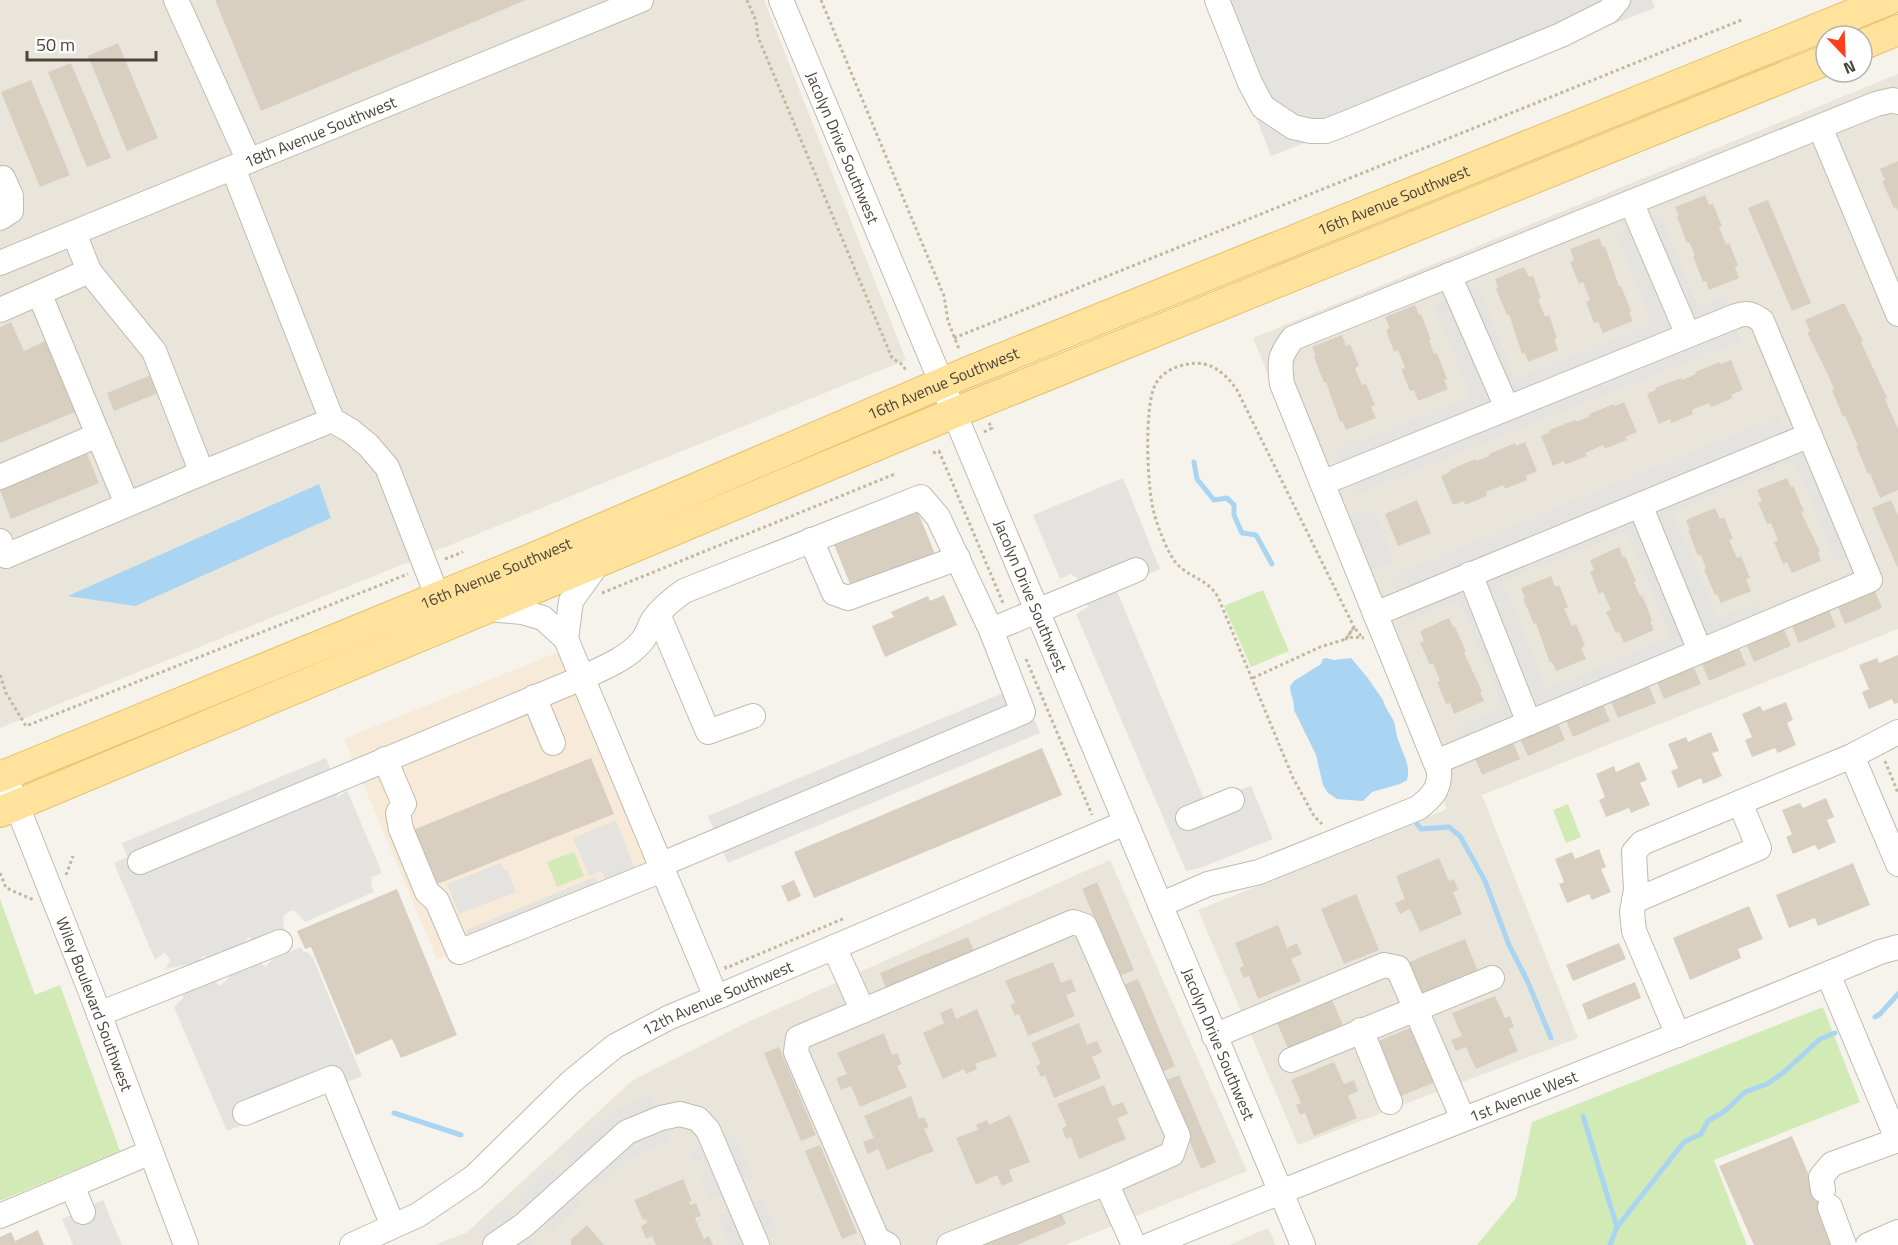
<svg xmlns="http://www.w3.org/2000/svg" width="1898" height="1245" font-family="'Titillium Web',sans-serif">
<style>
.residential{fill:#eae5da}
.commercial{fill:#f7ead8}
.green{fill:#d2eab5}
.parking{fill:#e5e3e0;fill-rule:evenodd}
.water{fill:#a9d4f2}
.lines{fill:none;stroke-linecap:round;stroke-linejoin:round}
.stream{stroke:#a9d4f2;stroke-width:5}
.building{fill:#d8cfc1}
.minor-casing{stroke:#c2bbae;stroke-width:26}
.major-casing{stroke:#e6c16a;stroke-width:32}
.path{stroke:#c4b79f;stroke-width:3;stroke-dasharray:3 3;stroke-linecap:butt}
.minor{stroke:#fff;stroke-width:24}
.major{stroke:#ffe39c;stroke-width:30}
.labels{text-anchor:middle;dominant-baseline:central;stroke-width:4.5;stroke-linejoin:round;paint-order:stroke}
.street-label{font-size:16px;fill:#4b4439;stroke:#fff}
</style>
<rect width="100%" height="100%" fill="#f6f3ec"/>
<path class="residential" d="M0,0H764L906,360L0,728Z
M1898,74V629L1482,795L1578,1038L1298,1145L1198,910L1447,809L1253,338Z
M1110,860L1247,1171L1065,1245H435L466,1233L633,1080L748,1022Z
M1268,1228L1276,1245H1229Z"/>
<path class="commercial" d="M563,650L656,871L437,959L344,739Z"/>
<path class="green" d="M1263,590L1289,651L1251,667L1224,606Z
M1568,804L1581,837L1566,843L1553,810Z
M574,852L584,876L557,887L547,862Z
M0,899L35,995L60,985L120,1151L0,1201Z
M1823,1007L1860,1102L1714,1160L1747,1245H1477L1516,1198L1532,1122Z"/>
<path class="parking" d="M1210,0H1652L1655,8L1271,156Z
M1660,213L1696,303L1700,305L1726,295L1741,341L1354,495L1336,450L1469,397L1470,394L1433,304L1478,286L1514,376L1519,377L1649,325L1651,321L1615,232Z
M1810,415L1881,586L1467,759L1454,728L1503,707L1459,600L1409,621L1391,576L1778,416L1782,427ZM1791,462L1795,464L1836,562L1849,556L1854,573L1853,577L1762,614L1757,603L1717,618L1673,512ZM1626,531L1671,637L1547,689L1503,582Z
M1123,478L1160,569L1116,589L1205,801L1251,786L1273,839L1200,868L1186,871L1076,614L1088,607L1077,578L1071,574L1060,579L1033,515Z
M1372,508L1395,561L1368,572L1346,518Z
M1020,686L1040,733L728,863L708,816Z
M326,758L339,792L336,799L347,790L382,873L372,877L371,885L374,892L305,922L294,910L288,912L283,917L284,930L255,943L249,937L240,946L222,954L220,951L209,961L204,955L198,962L166,969L170,960L165,952L155,960L114,863L127,857L122,843Z
M616,820L635,869L606,881L602,871L589,876L573,838Z
M501,863L505,871L507,870L516,892L459,914L447,884Z
M595,877L606,904L477,957L466,930Z
M301,947L303,951L307,952L313,958L362,1076L227,1131L174,1007L184,997L181,994L213,980L220,986L229,978L227,974L259,961L265,967L273,959Z
M650,1094L657,1109L721,1138L735,1133L754,1178L740,1184L748,1204L763,1199L778,1234L763,1240L765,1245H730L717,1216L732,1210L724,1192L709,1198L700,1177L715,1170L708,1156L695,1162L690,1151L703,1145L700,1137L693,1130L679,1123L665,1127L669,1141L626,1160L598,1187L588,1176L571,1192L581,1203L552,1232L543,1220L526,1236L533,1245H481L488,1241L480,1228L507,1207L517,1218L528,1210L518,1197L548,1167L560,1178L575,1163L565,1152L579,1138L617,1110Z
M103,1200L122,1245H73L62,1219Z"/>
<path class="water" d="M319,484L331,518L135,606L68,596Z
M1326,658L1334,660L1351,658L1367,677L1383,700C1385,709 1391,714 1394,722C1396,728 1396,735 1399,742C1403,755 1411,765 1407,780L1400,784L1372,792L1363,801L1337,799L1328,793L1323,785L1316,755L1294,710C1295,701 1290,695 1290,686L1294,681L1321,664L1323,659Z"/>
<g class="lines">
<path class="stream" d="M1194,462L1197,479L1214,500L1227,498L1234,505V515L1242,533L1256,535L1272,564
M1417,824L1421,829L1449,827L1460,836L1485,881L1509,945L1527,980L1551,1038
M1875,1017L1880,1014L1898,994
M394,1113L461,1135
M1583,1116L1617,1227
M1610,1245L1617,1227L1684,1142L1701,1134L1708,1121L1725,1111L1745,1092L1767,1084L1784,1072L1820,1039L1835,1033"/>
</g>
<path class="building" d="M215,0H526L261,111Z
M118,43L158,138L127,151L88,56Z
M71,63L111,158L87,167L48,72Z
M31,80L70,175L40,187L1,92Z
M1898,161V212L1896,207L1894,208L1882,181L1885,180L1880,169Z
M1705,195L1709,205L1713,204L1722,226L1719,227L1726,245L1729,243L1738,265L1735,267L1739,278L1709,290L1706,281L1703,282L1693,256L1695,255L1689,242L1687,243L1677,217L1679,216L1675,207Z
M1768,200L1811,303L1792,311L1748,208Z
M1599,238L1603,247L1605,246L1619,286H1621L1631,311L1629,312L1633,321L1603,333L1598,322L1594,323L1586,302L1590,300L1583,282L1579,284L1570,262L1574,260L1570,249Z
M1524,267L1529,277L1533,276L1541,298L1538,299L1545,317L1549,315L1557,338L1554,339L1558,350L1528,362L1525,353L1522,354L1509,314L1507,315L1496,289L1498,288L1495,279Z
M1844,303L1863,341L1861,342L1887,398L1885,399L1898,429V490L1880,498L1870,473L1868,474L1856,446H1858L1845,416L1843,417L1832,390L1834,389L1828,375L1807,332L1810,331L1805,320Z
M1415,305L1419,315L1421,314L1431,340H1429L1434,354L1437,353L1447,379L1444,380L1448,389L1418,401L1414,390L1410,391L1401,369L1405,368L1398,350L1394,352L1386,330L1390,328L1385,317Z
M11,322L24,351L45,341L75,412L0,443V327Z
M1342,335L1346,346L1350,344L1359,366L1355,368L1362,385L1366,384L1375,405L1371,407L1376,418L1346,430L1342,421L1340,422L1326,382L1324,383L1314,357L1316,356L1312,347Z
M1731,360L1743,390L1731,395L1733,398L1711,407L1709,403L1692,410L1693,414L1671,423L1670,419L1659,424L1647,394L1656,390L1655,388L1681,378L1682,380L1696,374L1695,372L1720,362L1721,364Z
M158,372L165,390L114,411L107,393Z
M1624,402L1637,432L1625,437L1627,440L1605,449L1603,445L1585,453L1587,456L1565,465L1564,461L1553,466L1541,436L1550,432L1549,430L1575,420L1576,422L1590,416L1589,414L1614,404L1615,406Z
M1525,442L1537,471L1526,476L1527,480L1505,489L1503,485L1486,492L1487,496L1465,505L1464,501L1453,505L1441,476L1450,472V470L1475,459L1476,461L1490,456L1489,454L1515,443L1516,446Z
M87,454L99,483L11,519L0,490Z
M1787,478L1791,487L1793,486L1804,511L1801,512L1820,551L1818,552L1821,561L1792,573L1787,562L1783,564L1774,542L1778,540L1771,523L1767,524L1758,503L1762,501L1757,490Z
M1417,500L1431,533L1398,546L1385,514Z
M1891,500L1898,516V569L1872,508Z
M916,507L935,554L852,589L833,542Z
M1715,508L1720,519L1724,517L1733,539L1729,540L1737,558L1741,556L1750,578L1746,579L1751,591L1721,603L1717,594L1715,595L1704,569H1706L1701,555L1698,556L1688,530H1690L1686,520Z
M1619,547L1623,557L1625,556L1636,581L1634,582L1640,596L1642,595L1652,620L1650,622L1654,630L1624,643L1619,632L1616,633L1606,612L1611,610L1603,592L1599,594L1590,572L1594,570L1590,560Z
M1551,576L1555,587L1559,585L1568,607L1564,609L1572,626L1576,624L1585,646L1581,648L1586,659L1556,671L1552,662L1550,663L1536,623L1534,624L1523,599L1525,598L1521,588Z
M1874,589L1882,608L1845,624L1837,605Z
M944,595L957,625L885,657L872,626L894,617L891,612L928,596L930,601Z
M1828,608L1836,627L1799,643L1791,624Z
M1449,618L1453,627H1455L1466,652L1464,653L1482,691L1480,692L1484,701L1454,714L1450,703L1446,704L1437,682L1440,681L1433,663L1430,665L1420,643L1424,641L1420,631Z
M1783,627L1791,646L1754,662L1746,643Z
M1738,646L1746,665L1709,681L1701,662Z
M1898,655V703L1894,704L1892,699L1869,709L1862,692L1869,689L1859,665L1877,658L1879,663Z
M1693,665L1701,684L1664,699L1656,680Z
M1648,684L1656,703L1618,718L1610,699Z
M1602,702L1610,721L1573,737L1565,718Z
M1786,702L1793,720L1787,723L1796,745L1778,753L1775,748L1752,757L1745,740L1752,737L1742,714L1760,706L1763,711Z
M1557,721L1565,740L1528,756L1519,737Z
M1711,732L1719,751L1712,753L1722,776L1703,784L1701,778L1678,788L1671,771L1678,768L1668,744L1686,737L1688,742Z
M1512,740L1520,759L1482,775L1474,756Z
M1042,748L1062,795L814,898L794,852Z
M591,758L614,814L430,887L408,832Z
M1639,762L1647,780L1640,783L1650,805L1631,813L1629,808L1606,817L1599,800L1605,797L1596,774L1614,766L1616,772Z
M1826,798L1834,817L1827,820L1836,842L1818,850L1815,845L1793,854L1786,837L1792,834L1782,810L1800,803L1803,808Z
M1599,849L1606,867L1601,869L1611,892L1592,900L1589,894L1567,903L1559,884L1564,882L1555,859L1572,852L1575,859Z
M1439,858L1449,881L1454,879L1458,890L1453,892L1462,914L1420,932L1410,909L1400,914L1395,903L1405,899L1396,876Z
M1853,863L1870,905L1818,926L1815,918L1789,928L1776,895Z
M794,880L801,896L788,902L781,886Z
M1097,882L1134,970L1119,976L1082,889Z
M397,889L457,1035L401,1058L392,1039L356,1055L311,947L305,949L297,931Z
M1356,894L1379,950L1344,964L1321,909Z
M1749,906L1763,939L1738,949L1741,958L1690,980L1673,938Z
M1278,925L1287,948L1297,943L1302,954L1291,959L1301,981L1258,999L1249,976L1244,978L1239,968L1244,966L1235,943Z
M968,937L974,951L886,988L880,973Z
M1465,939L1479,974L1424,997L1409,962Z
M1619,943L1626,959L1573,981L1566,965Z
M1053,962L1061,983L1071,979L1076,991L1066,995L1075,1016L1028,1036L1019,1014L1015,1016L1010,1005L1015,1003L1005,981Z
M1138,979L1175,1066L1160,1073L1123,985Z
M1635,982L1641,998L1588,1020L1582,1004Z
M1330,995L1345,1030L1290,1053L1275,1018Z
M1495,996L1505,1018L1510,1016L1514,1027L1509,1029L1518,1051L1476,1069L1466,1047L1456,1051L1451,1040L1462,1036L1452,1013Z
M952,1008L956,1019L977,1009L997,1056L975,1064L977,1069L966,1074L964,1069L943,1079L923,1033L944,1023L940,1013Z
M1079,1023L1087,1045L1097,1041L1102,1052L1092,1057L1101,1078L1054,1098L1045,1075L1041,1077L1036,1066L1041,1064L1031,1043Z
M1412,1027L1435,1082L1399,1097L1376,1042Z
M884,1033L892,1055L897,1053L902,1064L897,1066L907,1087L860,1107L851,1086L841,1090L836,1078L847,1074L837,1053Z
M779,1047L816,1135L801,1141L764,1053Z
M1334,1062L1344,1084L1354,1080L1358,1091L1348,1096L1357,1118L1314,1136L1305,1113L1300,1115L1296,1105L1301,1103L1291,1080Z
M1179,1075L1216,1162L1201,1169L1164,1081Z
M1104,1085L1112,1106L1123,1102L1128,1114L1117,1118L1126,1139L1079,1159L1071,1137L1066,1139L1062,1128L1067,1126L1057,1104Z
M911,1096L919,1119L924,1117L929,1127L924,1129L934,1151L887,1170L878,1149L868,1154L863,1142L874,1138L864,1116Z
M1010,1115L1030,1162L1009,1170L1013,1181L1002,1186L997,1175L976,1185L956,1138L978,1130L976,1125L987,1120L989,1125Z
M1792,1136L1839,1245H1754L1719,1166Z
M820,1145L857,1233L842,1239L805,1151Z
M683,1179L692,1201L689,1202L690,1205L696,1203L701,1216L695,1218L704,1239L709,1236L713,1245H656L652,1236L646,1239L641,1226L647,1223L646,1219L643,1220L634,1200Z
M1060,1210L1066,1224L1017,1245H975Z
M587,1225L604,1245H570L572,1243L570,1240Z
M38,1230L44,1245H0V1237L11,1232L15,1241Z"/>
<g class="lines">
<defs>
<g id="minor">
<path d="M176,0L249,161"/>
<path id="s1" d="M781,0L1303,1245"/>
<path d="M1217,0L1250,83L1263,107L1293,127L1311,131H1326L1344,124L1561,35L1609,11L1618,0"/>
<path d="M1820,127L1898,314"/>
<path d="M0,179L3,178L11,196V211L0,218"/>
<path d="M1631,202L1688,335"/>
<path d="M74,233L89,271L154,351L202,473L332,420L233,168"/>
<path id="s2" d="M0,263L641,0"/>
<path d="M1449,275L1507,408"/>
<path d="M39,293L127,504"/>
<path d="M0,310L89,271"/>
<path d="M332,420L351,431L368,445L387,467L438,598"/>
<path d="M0,477L98,435"/>
<path d="M1322,483L1736,316C1747,312 1753,314 1762,321L1870,580L1436,762"/>
<path d="M1640,505L1700,651"/>
<path d="M811,540L834,593L848,598L958,558"/>
<path d="M0,541L6,556L202,473"/>
<path d="M1470,574L1529,723"/>
<path d="M487,609L522,612L543,618L566,639L716,997"/>
<path d="M658,614L708,732L753,716"/>
<path d="M1375,614L1810,435"/>
<path d="M566,639L571,601L599,562"/>
<path d="M534,697L553,743"/>
<path d="M1852,756L1898,864"/>
<path d="M385,759L404,804L398,813L401,829L427,892L437,901L459,952L662,870"/>
<path id="s3" d="M10,788L90,990L186,1245"/>
<path d="M1188,818L1232,800"/>
<path d="M140,862L582,678C603,668 627,659 642,641C647,635 649,627 653,620C661,608 673,599 684,591L921,497L938,517L991,630"/>
<path d="M660,865L1023,712L991,630L1136,570"/>
<path d="M1634,901L1759,848L1740,803"/>
<path d="M1160,905L1208,884L1259,872L1418,808C1432,797 1440,789 1439,771L1282,384C1279,362 1279,356 1293,338L1876,104L1893,100L1898,102"/>
<path d="M834,947L863,1011"/>
<path d="M1828,974L1898,1141"/>
<path d="M99,1014L280,942"/>
<path d="M1361,1030L1390,1102"/>
<path d="M1678,1035L1634,931L1632,912L1636,890L1634,852L1642,843L1852,756L1898,732"/>
<path d="M1214,1036L1384,965L1398,968L1463,1119"/>
<path d="M1291,1060L1492,978"/>
<path d="M245,1113L332,1078L393,1226"/>
<path d="M1106,1183L1134,1245"/>
<path d="M72,1186L83,1212"/>
<path d="M1823,1190L1821,1177L1832,1164L1898,1140"/>
<path d="M1830,1207L1844,1245"/>
<path d="M0,1216L151,1152"/>
<path id="s4" d="M352,1245L418,1215L474,1177L571,1082L615,1046L668,1018L1125,823"/>
<path d="M495,1245L524,1225L627,1132L661,1118L680,1114L698,1119L708,1130L757,1245"/>
<path d="M888,1245L877,1239L796,1052L798,1038L1073,922L1085,926L1178,1136L1172,1154L1106,1183L949,1245"/>
<path id="s5" d="M1150,1245C1392,1145 1638,1054 1880,952L1898,947"/>
<path d="M1868,1245L1898,1232"/>
</g>
<g id="major">
<path d="M1862,45L1898,30"/>
<path id="s6" d="M0,777L533,558L968,372L1888,0"/>
<path d="M0,812L954,413L1826,60"/>
</g>
</defs>
<use href="#minor" class="minor-casing"/>
<use href="#major" class="major-casing"/>
<path class="path" d="M747,0L756,21L758,37L892,358L903,365L906,371
M821,0L944,296L948,321L959,349
M954,338L1744,19
M984,432L992,428L989,423
M933,453L939,451L1003,603
M445,559L463,552
M602,593L895,474
M1361,636L1354,627L1346,639L1353,637L1364,638
M1026,659L1092,815
M0,675L6,693L26,726L408,574
M1253,678L1320,647L1346,639L1354,627L1237,390C1225,373 1211,360 1188,364C1175,366 1161,373 1155,385C1144,408 1147,488 1154,513C1158,527 1168,556 1179,566C1193,579 1207,579 1218,597L1293,778L1314,816L1322,824
M1885,761L1898,793
M0,873L6,888L34,900
M66,875L73,856
M725,966L726,968L845,918"/>
<use href="#minor" class="minor"/>
<use href="#major" class="major"/>
</g>
<g class="labels">
<g class="street-label">
<text stroke="none"><textPath href="#s2" startOffset="346">18th Avenue Southwest</textPath></text>
<text stroke="none"><textPath href="#s1" startOffset="160">Jacolyn Drive Southwest</textPath></text>
<text stroke="none"><textPath href="#s6" startOffset="1508">16th Avenue Southwest</textPath></text>
<text stroke="none"><textPath href="#s6" startOffset="1022">16th Avenue Southwest</textPath></text>
<text stroke="none"><textPath href="#s6" startOffset="536">16th Avenue Southwest</textPath></text>
<text stroke="none"><textPath href="#s1" startOffset="646">Jacolyn Drive Southwest</textPath></text>
<text stroke="none"><textPath href="#s4" startOffset="446">12th Avenue Southwest</textPath></text>
<text stroke="none"><textPath href="#s3" startOffset="232">Wiley Boulevard Southwest</textPath></text>
<text stroke="none"><textPath href="#s1" startOffset="1132">Jacolyn Drive Southwest</textPath></text>
<text stroke="none"><textPath href="#s5" startOffset="402">1st Avenue West</textPath></text>
</g>
</g>
<g transform="translate(1844 54) rotate(157)"><circle r="28" fill="#ffffff" stroke="#b7b4b0" stroke-width="1.5"/>
<path d="M0-4.5L10 22L0 15L-10 22Z" fill="#fc3f1d"/>
<text y="-9" font-size="16" font-weight="bold" text-anchor="middle" fill="#4b4439">N</text>
</g>
<path d="M27 51v9h129v-9" fill="none" stroke="#4b4439" stroke-width="3"/>
<text x="36" y="51" font-size="18" fill="#4b4439" stroke="#ffffff" stroke-width="4.5" paint-order="stroke">50 m</text>
</svg>
